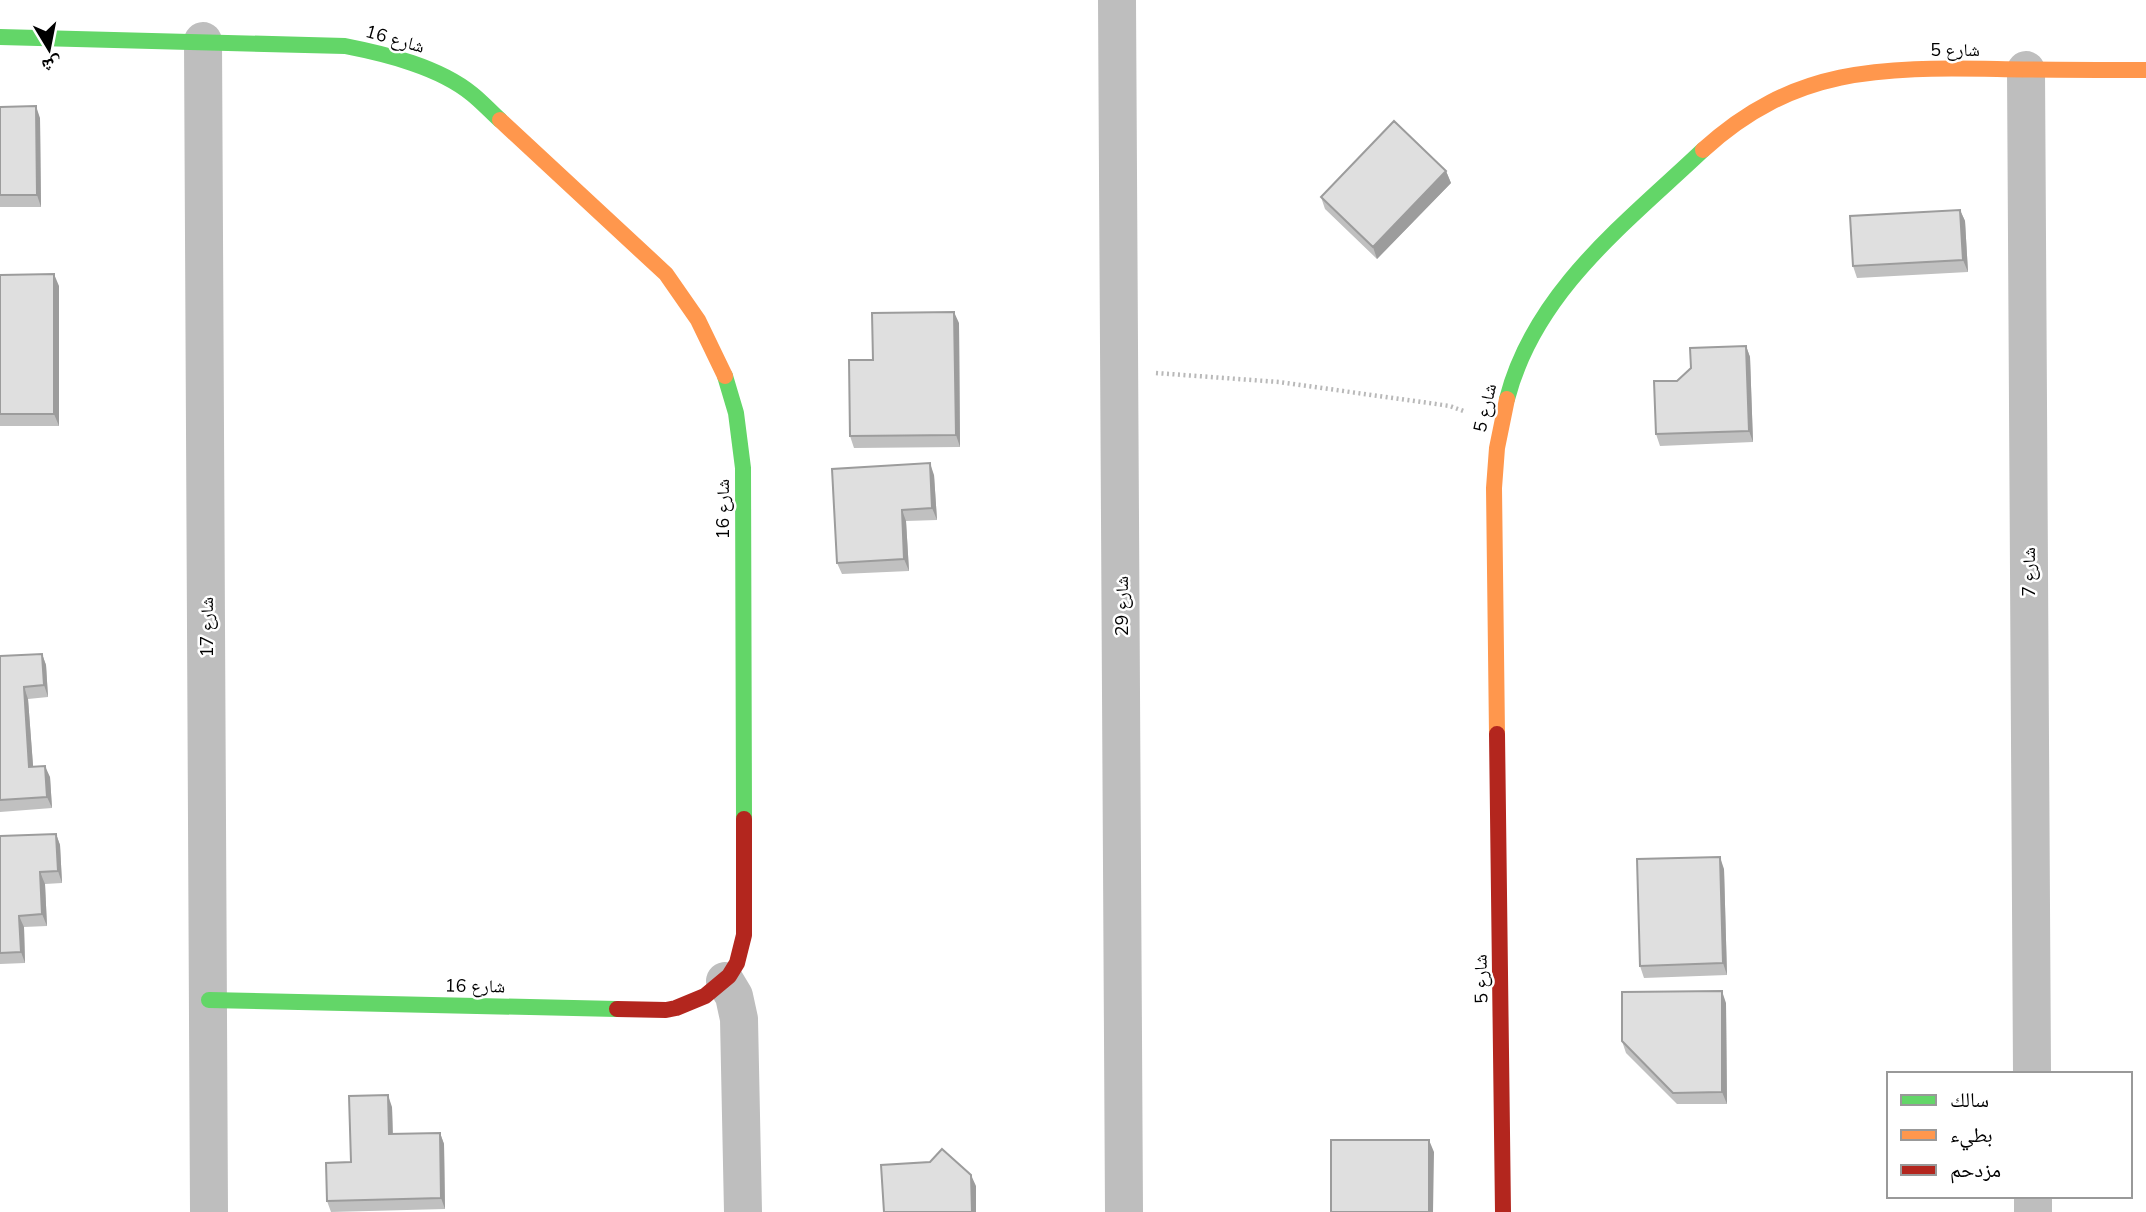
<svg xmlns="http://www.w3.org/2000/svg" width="2146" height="1212" font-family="'Nunito Sans','Noto Naskh Arabic',sans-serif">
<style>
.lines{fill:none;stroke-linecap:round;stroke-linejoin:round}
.path{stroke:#b9b9b9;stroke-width:4.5;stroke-dasharray:2 3.5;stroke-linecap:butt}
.street{stroke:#bebebe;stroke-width:38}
.fast{stroke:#63d668;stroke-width:16}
.slow{stroke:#ff974d;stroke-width:16}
.jam{stroke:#b3261e;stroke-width:16}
.wall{fill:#c0c0c0}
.shaded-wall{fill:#9c9c9c}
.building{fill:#dfdfdf;stroke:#9c9c9c;stroke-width:2}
.labels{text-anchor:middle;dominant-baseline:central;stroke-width:5;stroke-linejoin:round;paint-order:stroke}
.street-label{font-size:18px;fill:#000;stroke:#fff}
</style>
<rect width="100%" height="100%" fill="#fff"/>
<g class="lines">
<path class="path" d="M1156,373L1279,382L1450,406L1466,412"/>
<path class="street" d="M1117,0L1124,1212
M203,41L209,1212
M2026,70L2032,1074
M725,981L734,996L739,1019L743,1212
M2033,1196V1212"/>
<path class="fast" d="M0,37L345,46C386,54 439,67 472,94C482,102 490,111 500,120
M725,376L736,413L743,468L744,819
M1507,399C1535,291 1626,223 1703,150
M209,1000L617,1009"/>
<path class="slow" d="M500,120L666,274L698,320L725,376
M1703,150C1794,67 1880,67 1997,69C2046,70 2096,70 2146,70
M1497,734L1494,488L1497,448L1507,399"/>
<path class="jam" d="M1497,734L1503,1212
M617,1009L666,1010L676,1008L705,996L729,976L737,963L744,935V819"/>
</g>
<path class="wall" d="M0,107L40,118L41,207H0Z
M1446,171L1451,183L1377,259L1325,209L1321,197Z
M1960,210L1965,221L1968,272L1857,278L1853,266Z
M0,275L59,286V426H0Z
M959,323L960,447L854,448L850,436L873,360Z
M1746,346L1750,357L1753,442L1660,446L1656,434L1677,381Z
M934,475L937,520L906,521L909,571L842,574L837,563Z
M42,654L46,665L48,697L28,699L33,766L50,777L52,808L0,812V656Z
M56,834L60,845L62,883L45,884L47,926L24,927L25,963L0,964V836Z
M1724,869L1727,975L1644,978L1640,966Z
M1726,1003L1727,1104H1677L1626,1053L1622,1041Z
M392,1107L393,1134L440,1133L444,1144L445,1209L331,1212L327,1201L351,1162Z"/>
<path class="shaded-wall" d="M36,106L40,118L41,207L37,195Z
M1446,171L1451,183L1377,259L1373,247Z
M1960,210L1965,221L1968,272L1963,260Z
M54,274L59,286V426L54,414Z
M954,312L959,323L960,447L956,435Z
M1746,346L1750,357L1753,442L1749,431Z
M930,463L934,475L937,520L932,508Z
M902,510L906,521L909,571L904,559Z
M42,654L46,665L48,697L44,685Z
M24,687L28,699L34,778L29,767Z
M45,766L50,777L52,808L47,797Z
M56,834L60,845L62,883L58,871Z
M1720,857L1724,869L1727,975L1723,963Z
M40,872L45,884L47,926L42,914Z
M19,916L24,927L25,963L21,952Z
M1722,991L1726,1003L1727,1104L1722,1092Z
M388,1095L392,1107L393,1146L389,1134Z
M440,1133L444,1144L445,1209L441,1198Z
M1429,1140L1434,1152L1433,1212H1429Z
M971,1175L976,1186V1212H972Z"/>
<path class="building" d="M36,106L37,195H0V107Z
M1394,121L1446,171L1373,247L1321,197Z
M1960,210L1963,260L1853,266L1850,216Z
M54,274V414H0V275Z
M954,312L956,435L850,436L849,360H873L872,313Z
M1746,346L1749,431L1656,434L1654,381H1677L1691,368L1690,348Z
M930,463L932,508L902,510L904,559L837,563L832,469Z
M42,654L44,685L24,687L29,767L45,766L47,797L0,800V656Z
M56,834L58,871L40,872L42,914L19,916L21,952L0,953V836Z
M1720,857L1723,963L1640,966L1637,859Z
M1722,991V1092L1673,1093L1622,1041V992Z
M388,1095L389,1134L440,1133L441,1198L327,1201L326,1163L351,1162L349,1096Z
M1331,1140H1429V1212H1331Z
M942,1149L971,1175L972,1212H884L881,1165L930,1162Z"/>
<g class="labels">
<g class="street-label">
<text transform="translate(395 39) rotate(16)">شارع 16</text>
<text x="1955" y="50">شارع 5</text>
<text transform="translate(1485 408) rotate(-77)">شارع 5</text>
<text transform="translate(723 509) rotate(-90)">شارع 16</text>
<text transform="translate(2029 572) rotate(-90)">شارع 7</text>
<text transform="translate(1122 606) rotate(-90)">شارع 29</text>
<text transform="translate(207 627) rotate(-90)">شارع 17</text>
<text transform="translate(1481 979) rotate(-91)">شارع 5</text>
<text transform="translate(475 986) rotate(1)">شارع 16</text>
</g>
</g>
<rect x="1887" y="1072" width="245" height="126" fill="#ffffff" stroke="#999999" stroke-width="2"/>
<rect x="1901" y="1095" width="35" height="10" fill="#63d668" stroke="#999999" stroke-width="2"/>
<text x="1950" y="1107" font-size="21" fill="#000000">سالك</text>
<rect x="1901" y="1130" width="35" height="10" fill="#ff974d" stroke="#999999" stroke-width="2"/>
<text x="1950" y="1142" font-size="21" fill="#000000">بطيء</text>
<rect x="1901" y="1165" width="35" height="10" fill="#b3261e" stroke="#999999" stroke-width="2"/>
<text x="1950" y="1177" font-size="21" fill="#000000">مزدحم</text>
<g transform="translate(49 49) rotate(170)" stroke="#ffffff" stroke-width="5" paint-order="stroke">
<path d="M0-5L12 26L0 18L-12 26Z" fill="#000000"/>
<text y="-10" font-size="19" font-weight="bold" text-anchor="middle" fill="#000000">ش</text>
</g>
</svg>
